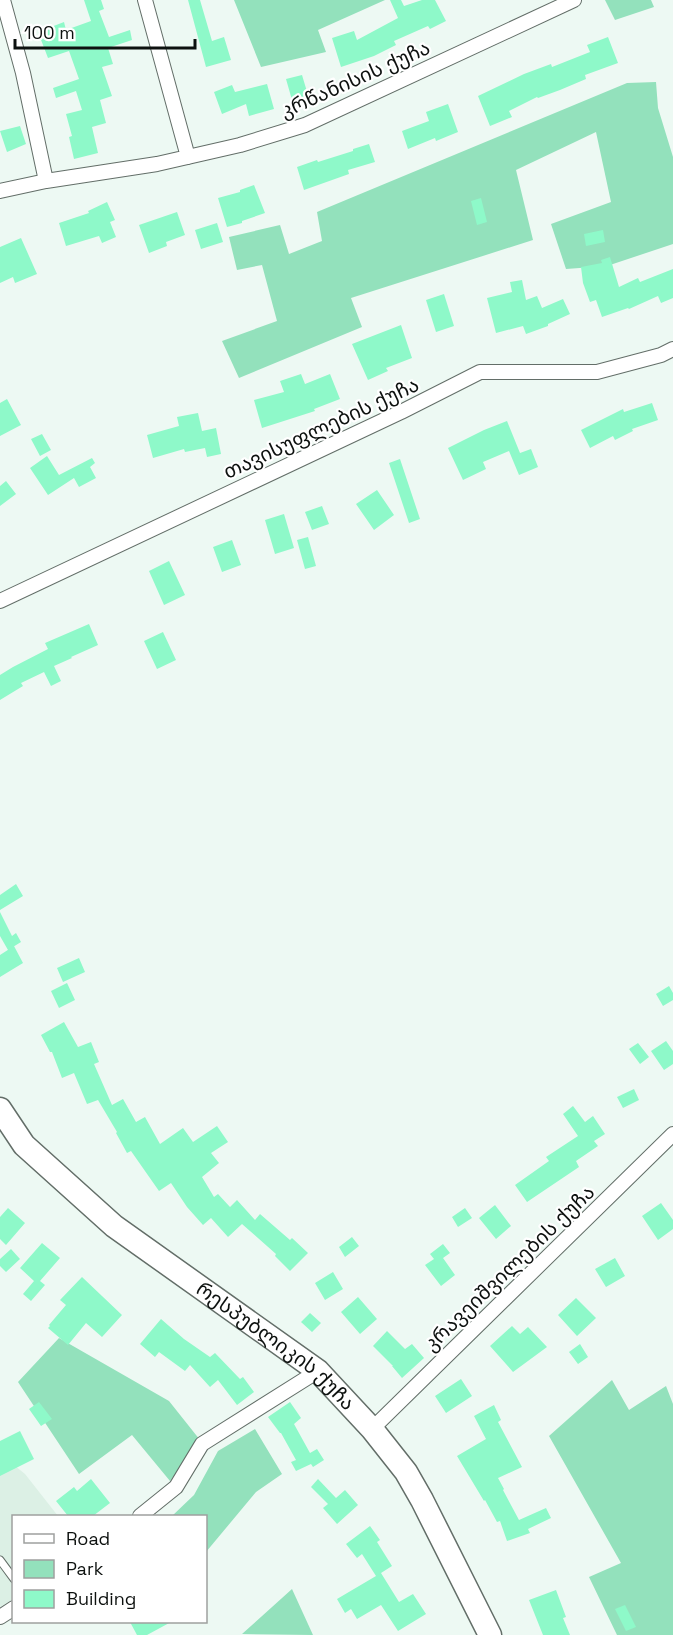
<svg xmlns="http://www.w3.org/2000/svg" width="673" height="1635" font-family="'Space Grotesk','Noto Sans Georgian',sans-serif">
<style>
.built{fill:#dcf0e5}
.green{fill:#93e1bc}
.building{fill:#8ef9c9}
.lines{fill:none;stroke-linecap:round;stroke-linejoin:round}
.service-casing{stroke:#636e68;stroke-width:9}
.minor-casing{stroke:#636e68;stroke-width:16}
.primary-casing{stroke:#636e68;stroke-width:25}
.service{stroke:#fff;stroke-width:7}
.minor{stroke:#fff;stroke-width:14}
.primary{stroke:#fff;stroke-width:22}
.labels{text-anchor:middle;dominant-baseline:central;stroke-width:4.5;stroke-linejoin:round;paint-order:stroke}
.street-label{font-size:20px;fill:#0d110f;stroke:#fff}
</style>
<rect width="100%" height="100%" fill="#edf9f3"/>
<path class="built" d="M0,1454L25,1474L58,1516H14L13,1599L0,1607Z"/>
<path class="green" d="M234,0H385L318,30L326,52L261,67Z
M605,0H651L654,7L615,20Z
M656,82L658,108L673,157V244L607,266L566,269L551,224L611,202L596,132L516,170L533,240L351,298L362,327L239,378L222,341L277,321L262,265L237,270L229,237L280,225L289,254L322,241L317,212L627,83Z
M59,1338L169,1401L200,1440L170,1481L132,1435L79,1474L18,1382Z
M612,1380L629,1410L666,1386L673,1404V1635H617L589,1577L621,1563L549,1436Z
M255,1429L282,1474L256,1492L206,1552V1516H172L194,1495L218,1451Z
M292,1589L313,1635L242,1634Z"/>
<path class="building" d="M84,0H101L104,9L99,11L109,37L130,30L132,40L108,48L113,64L102,67L112,96L100,100L106,123L92,127L98,153L74,159L69,137L72,136L66,114L82,110L76,91L56,98L53,88L79,79L69,51L48,58L38,32L64,22L66,30L91,21Z
M188,0H200L212,41L224,37L231,60L206,67Z
M390,0H401L404,6L422,0H435L446,21L430,29L428,26L394,41L396,45L374,56L341,67L332,38L354,31L357,40L398,18Z
M608,37L618,63L585,75L586,79L560,90L538,98L537,97L509,111L512,117L490,126L478,96L524,74L551,64L552,67L590,52L587,45Z
M302,75L308,95L292,100L286,79Z
M267,84L274,109L249,116L246,104L222,114L214,92L232,85L235,92Z
M448,104L458,132L436,141L435,138L408,149L402,131L429,121L426,112Z
M20,126L26,144L7,152L0,131Z
M369,144L375,162L348,170L349,174L304,190L297,167L317,160L318,162L353,151V149Z
M254,185L265,213L242,221V223L227,227L218,198L240,192V190Z
M481,198L487,222L477,225L471,201Z
M107,202L115,220L110,222L116,237L102,243L99,236L66,246L59,223L89,213L88,211Z
M177,212L185,235L166,242L167,246L149,253L139,225Z
M217,223L223,242L201,249L195,230Z
M603,230L605,242L586,246L584,234Z
M21,238L37,274L15,283L13,277L0,283V247Z
M610,257L619,287L638,278L640,282L673,269V298L661,303L658,296L629,309L628,308L602,317L596,300L590,302L583,283L581,267L602,263L601,260Z
M522,280L526,300L537,296L542,308L563,299L570,314L548,324V326L526,334L523,326L496,333L487,298L512,292L510,282Z
M444,294L454,326L436,332L426,300Z
M401,325L412,358L386,368L388,371L368,380L352,344Z
M301,374L305,384L330,374L340,399L314,409L315,411L262,428L254,400L284,392L280,381Z
M7,399L21,425L0,436V403Z
M652,403L658,420L632,429L633,431L615,440L613,436L590,448L581,430L623,409L624,412Z
M198,413L202,431L216,428L221,454L207,457L205,448L185,452L184,449L153,458L147,435L179,426L177,417Z
M507,421L520,453L531,449L538,467L519,475L509,451L483,462L486,469L463,480L448,448L484,430Z
M42,434L51,450L40,456L31,439Z
M47,456L59,475L92,458L95,463L90,467L96,478L79,487L74,478L48,495L30,468Z
M400,459L420,519L409,523L389,463Z
M6,481L16,494L0,506V486Z
M377,490L394,515L374,530L356,504Z
M322,506L329,524L312,530L305,512Z
M284,514L294,548L275,554L265,520Z
M308,537L316,566L305,569L297,540Z
M232,540L241,565L222,572L213,547Z
M169,561L185,595L164,605L149,571Z
M89,624L98,645L71,657L72,658L54,666L61,681L51,686L44,672L21,683L23,686L0,700V675L13,667L48,649L45,643Z
M163,632L176,660L157,669L144,641Z
M16,884L23,896L0,910V895Z
M0,912L12,936L16,933L21,942L8,950L0,936Z
M14,946L23,963L0,977V955Z
M79,958L85,972L63,982L57,968Z
M67,983L75,1000L59,1008L51,991Z
M669,986L673,993V1000L663,1006L656,994Z
M64,1022L78,1047L91,1042L99,1062L94,1064L112,1105L123,1099L136,1122L145,1117L160,1144L183,1128L193,1142L217,1126L228,1142L211,1153L219,1163L202,1177L214,1197L218,1194L230,1207L237,1200L255,1220L260,1214L290,1240L292,1238L308,1253L290,1271L275,1256L276,1254L242,1224L228,1237L211,1218L203,1225L187,1207L171,1183L159,1191L131,1151L127,1153L116,1133L117,1132L98,1100L87,1104L74,1073L62,1078L52,1052H50L41,1035Z
M666,1041L673,1051V1064L664,1070L651,1051Z
M638,1043L649,1057L640,1064L629,1049Z
M634,1089L639,1100L623,1108L617,1097Z
M573,1106L585,1122L593,1116L605,1134L594,1141L598,1146L576,1161L579,1167L527,1202L515,1185L549,1161L546,1157L578,1136L563,1114Z
M661,1203L673,1220V1229L658,1240L642,1216Z
M495,1205L511,1226L496,1239L479,1218Z
M8,1208L25,1223L6,1245L0,1239V1217Z
M465,1208L472,1218L458,1227L452,1217Z
M352,1237L359,1246L345,1257L339,1247Z
M42,1243L60,1258L40,1281L45,1285L31,1301L23,1294L34,1281L20,1268Z
M443,1244L450,1253L443,1258L455,1275L441,1286L425,1265L434,1259L430,1254Z
M11,1249L20,1259L6,1272L0,1266V1259Z
M615,1258L625,1276L606,1287L595,1269Z
M333,1272L343,1289L325,1300L315,1283Z
M82,1277L122,1315L102,1337L86,1323L68,1345L48,1328L50,1326L49,1325L66,1305L60,1300Z
M358,1297L377,1319L360,1334L341,1312Z
M576,1298L596,1318L577,1336L558,1315Z
M310,1313L321,1323L312,1332L301,1322Z
M161,1319L184,1339L210,1357L215,1353L240,1379L243,1377L254,1392L237,1405L218,1380L210,1387L190,1365L185,1371L159,1352L155,1357L140,1344Z
M512,1326L520,1334L528,1327L547,1347L513,1372L490,1346Z
M387,1331L405,1349L412,1344L424,1358L402,1378L392,1366H393L373,1346Z
M580,1344L588,1357L578,1364L569,1352Z
M461,1379L472,1396L446,1413L435,1396Z
M39,1402L52,1419L41,1426L29,1409Z
M290,1402L301,1418L294,1424L310,1453L317,1449L324,1460L313,1467L311,1464L296,1471L291,1462L296,1460L281,1433H280L268,1417Z
M494,1405L501,1420L498,1422L522,1467L498,1478L504,1489L503,1490L519,1520L546,1508L551,1518L528,1529L530,1533L507,1541L500,1521L497,1522L485,1500L484,1501L457,1456L486,1439L474,1416Z
M20,1431L34,1459L0,1476V1441Z
M91,1479L110,1503L93,1516H68L56,1501L74,1487L77,1491Z
M318,1479L336,1498L345,1490L358,1505L337,1524L323,1508L328,1504L311,1487Z
M370,1526L380,1540L377,1542L392,1566L381,1573L399,1602L413,1594L426,1614L398,1631L381,1605L357,1619L351,1609L345,1613L337,1599L376,1576L362,1554L357,1558L346,1544Z
M556,1590L566,1617L563,1618L570,1635H543L529,1600Z
M625,1605L636,1627L626,1631L615,1609Z
M130,1622H171L147,1635H137Z"/>
<g class="lines">
<defs>
<path id="service" d="M0,1560L14,1579"/>
<path id="minor" d="M3,0L23,73L46,181
M145,0L188,157
M0,191L46,181L157,164L240,145L305,125L574,0
M0,601L401,412L480,372H597L661,355L673,349
M372,1429L673,1134
M140,1516L176,1487L202,1444L318,1371
M0,1617L14,1608"/>
<g id="primary">
<path id="s1" d="M0,1109L24,1145L114,1226L318,1371L372,1429L406,1472L422,1500L490,1635"/>
</g>
</defs>
<use href="#service" class="service-casing"/>
<use href="#minor" class="minor-casing"/>
<use href="#primary" class="primary-casing"/>
<use href="#service" class="service"/>
<use href="#minor" class="minor"/>
<use href="#primary" class="primary"/>
</g>
<g class="labels">
<g class="street-label">
<text transform="translate(355 79) rotate(-24)">კრწანისის ქუჩა</text>
<text transform="translate(321 428) rotate(-25)">თავისუფლების ქუჩა</text>
<text transform="translate(509 1268) rotate(-44)">კრავეიშვილების ქუჩა</text>
<text stroke="none"><textPath href="#s1" startOffset="366">რესპუბლიკის ქუჩა</textPath></text>
</g>
</g>
<rect x="12" y="1515" width="195" height="108" fill="#ffffff" stroke="#9ea09f" stroke-width="1.5"/>
<rect x="24" y="1534" width="30" height="9" fill="#ffffff" stroke="#9ea09f" stroke-width="1.5"/>
<text x="66" y="1545" font-size="18" fill="#0d110f">Road</text>
<rect x="24" y="1560" width="30" height="18" fill="#93e1bc" stroke="#9ea09f" stroke-width="1.5"/>
<text x="66" y="1575" font-size="18" fill="#0d110f">Park</text>
<rect x="24" y="1590" width="30" height="18" fill="#8ef9c9" stroke="#9ea09f" stroke-width="1.5"/>
<text x="66" y="1605" font-size="18" fill="#0d110f">Building</text>
<path d="M15 39v9h180v-9" fill="none" stroke="#0d110f" stroke-width="3"/>
<text x="24" y="39" font-size="18" fill="#0d110f" stroke="#ffffff" stroke-width="4.5" paint-order="stroke">100 m</text>
</svg>
